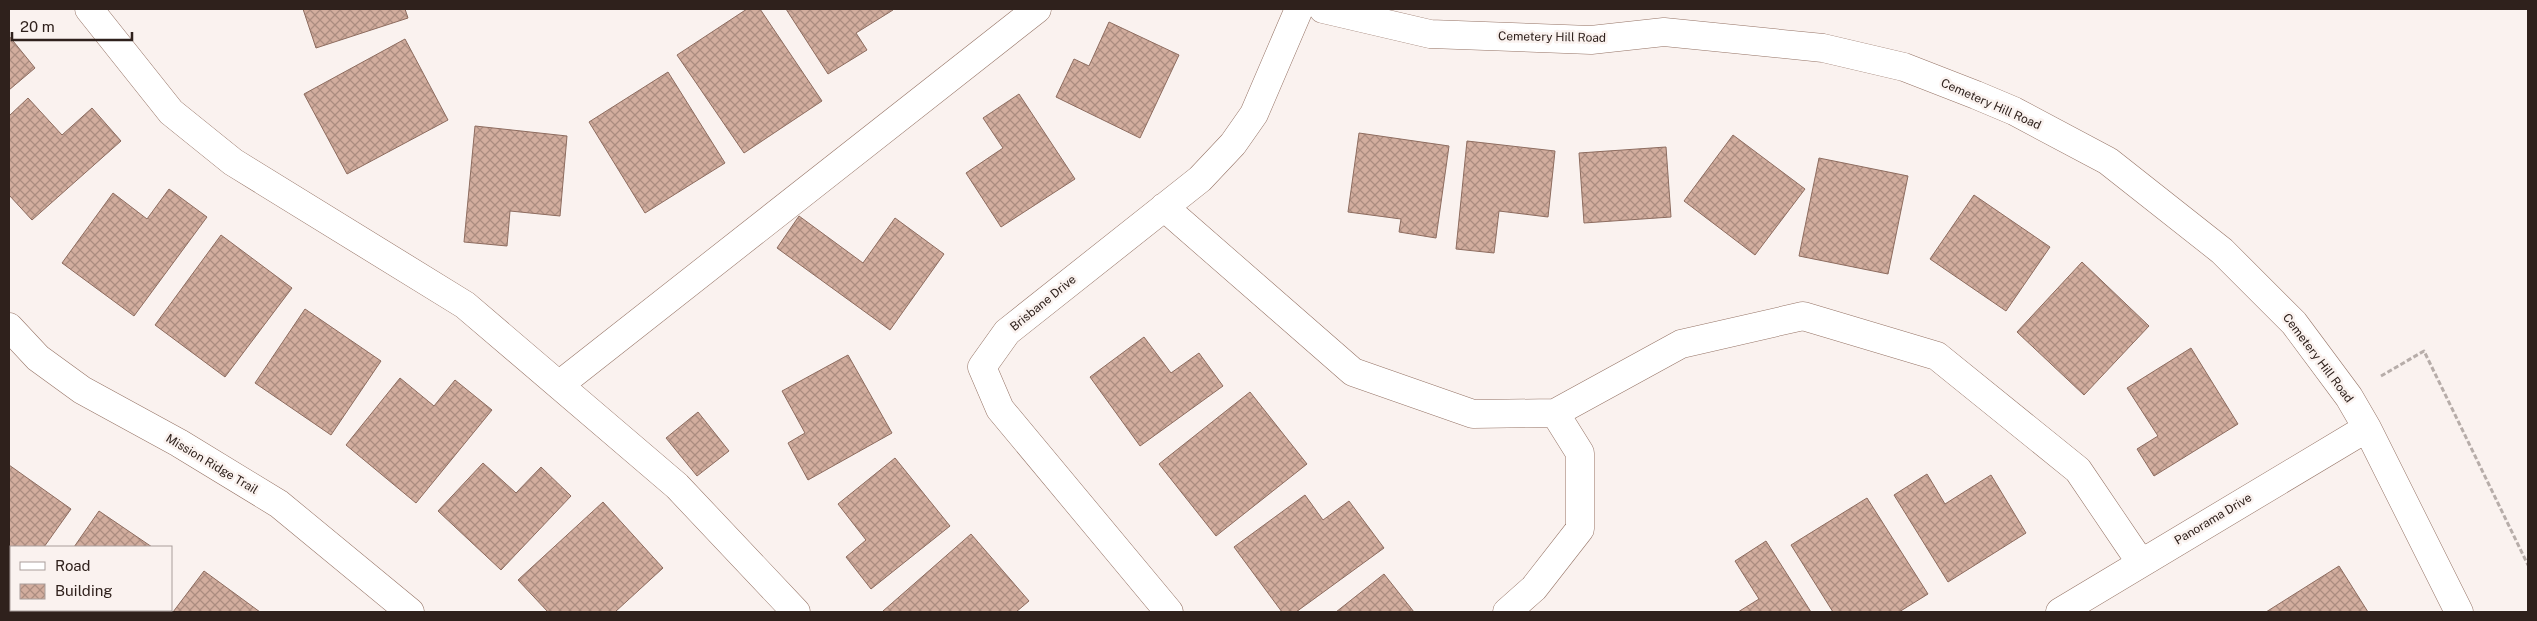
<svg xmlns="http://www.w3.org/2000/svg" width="2537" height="621" font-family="'Public Sans',sans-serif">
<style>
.building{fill:url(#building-cross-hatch);stroke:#8d6c5f}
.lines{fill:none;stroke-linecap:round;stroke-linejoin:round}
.minor-casing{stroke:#957365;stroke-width:29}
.path{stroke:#b7ada9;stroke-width:3;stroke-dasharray:5 2.5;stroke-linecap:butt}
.minor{stroke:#fff;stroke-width:28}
.labels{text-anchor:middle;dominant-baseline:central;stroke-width:5;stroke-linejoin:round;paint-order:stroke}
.street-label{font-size:12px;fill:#2f211c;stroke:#faf2ef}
</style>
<defs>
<pattern id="building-cross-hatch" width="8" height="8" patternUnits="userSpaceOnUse" patternTransform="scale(1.25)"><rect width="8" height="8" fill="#d2ad9e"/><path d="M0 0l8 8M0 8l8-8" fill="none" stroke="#ab8c80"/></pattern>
</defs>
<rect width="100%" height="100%" fill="#faf2ef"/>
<path class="building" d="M303,9H405L408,18L316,48Z
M747,9H760L822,101L744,153L677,55Z
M786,9H892L893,10L856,33L867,50L828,74Z
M1109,22L1179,55L1140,138L1056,97L1074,59L1089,66Z
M9,36L35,68L9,90Z
M405,39L448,120L347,174L304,94Z
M668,72L725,163L645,213L589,122Z
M1019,94L1075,179L1001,227L966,173L1003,148L983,118Z
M28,98L62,135L92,108L121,141L32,220L9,195V116Z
M475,126L567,136L560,216L510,211L507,246L464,242Z
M1359,133L1449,146L1436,238L1399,232L1401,219L1348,212Z
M1733,135L1805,189L1755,255L1684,201Z
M1467,141L1555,151L1548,217L1499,211L1494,253L1456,249Z
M1666,147L1671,217L1584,223L1579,153Z
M1819,158L1908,176L1888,274L1799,256Z
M169,189L207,217L134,316L62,263L113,193L147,219Z
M1974,195L2050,247L2006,311L1930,259Z
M799,216L863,263L895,218L944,254L890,330L777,248Z
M221,235L292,288L225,377L155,325Z
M2082,262L2149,326L2084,395L2017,332Z
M305,309L381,361L331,435L255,383Z
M1144,337L1171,373L1199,353L1223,386L1140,446L1090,377Z
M2191,348L2238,424L2154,476L2137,449L2158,436L2127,388Z
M848,355L892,433L808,480L788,443L805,433L782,391Z
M400,378L434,406L455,380L492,410L416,503L346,445Z
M1250,392L1307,464L1216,536L1159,464Z
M698,412L729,451L697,476L666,438Z
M895,458L950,526L871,589L846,557L866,540L838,504Z
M483,463L516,493L541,467L571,496L501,570L438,511Z
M9,465L71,509L44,547H11V557L9,555Z
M1927,474L1945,504L1991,475L2026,533L1948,582L1894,495Z
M1305,495L1323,520L1349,501L1384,548L1296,612H1282L1234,547Z
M1867,498L1928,594L1899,612H1833L1791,545Z
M603,502L663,568L615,612H548L518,580Z
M99,511L152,547H74Z
M971,534L1029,601L1016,612H884L883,611Z
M1766,541L1811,612H1738L1759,599L1735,561Z
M2339,566L2368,612H2266Z
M204,571L260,612H173Z
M1384,574L1414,612H1336Z
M31,610H88L86,612H34Z
M109,610H143L141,612H113Z"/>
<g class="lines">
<defs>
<path id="minor" d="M89,9L171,112L233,162L465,305L677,486L796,612
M1323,9L1430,34L1591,40L1664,32L1823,48L1904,67L1976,95L2014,111L2108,161L2222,251L2294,323L2349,397L2367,428L2459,612
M1164,207L1353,372L1473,414L1555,413L1580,453V529L1534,588L1507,612
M9,327L38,358L82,390L179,443L279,504L410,612
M559,385L1037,9
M1555,413L1681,344L1803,316L1937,356L2078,470L2141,563
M1169,612L1000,409L982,367L1007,332L1200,179L1233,144L1254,114L1299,9
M2060,612L2367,428"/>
</defs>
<use href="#minor" class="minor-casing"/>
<path class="path" d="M2381,376L2424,351L2528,565"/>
<use href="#minor" class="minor"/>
</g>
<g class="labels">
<g class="street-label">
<text transform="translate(1552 37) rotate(1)">Cemetery Hill Road</text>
<text transform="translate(1991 104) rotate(24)">Cemetery Hill Road</text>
<text transform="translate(1043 303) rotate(-39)">Brisbane Drive</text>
<text transform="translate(2318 358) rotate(53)">Cemetery Hill Road</text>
<text transform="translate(212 464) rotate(31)">Mission Ridge Trail</text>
<text transform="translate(2213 519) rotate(-31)">Panorama Drive</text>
</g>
</g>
<rect width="2537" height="621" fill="none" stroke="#2f211c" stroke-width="20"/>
<rect x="10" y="546" width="162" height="65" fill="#faf2ef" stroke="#a99e9b"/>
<rect x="20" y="562" width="25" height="8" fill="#ffffff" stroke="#a99e9b"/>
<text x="55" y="571" font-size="15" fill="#2f211c">Road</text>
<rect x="20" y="584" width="25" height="15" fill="url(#building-cross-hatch)" stroke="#a99e9b"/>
<text x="55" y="596" font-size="15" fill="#2f211c">Building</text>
<path d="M12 32v8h120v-8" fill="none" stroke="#2f211c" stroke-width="2.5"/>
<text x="20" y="32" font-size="15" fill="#2f211c" stroke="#faf2ef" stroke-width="4" paint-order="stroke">20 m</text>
</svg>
